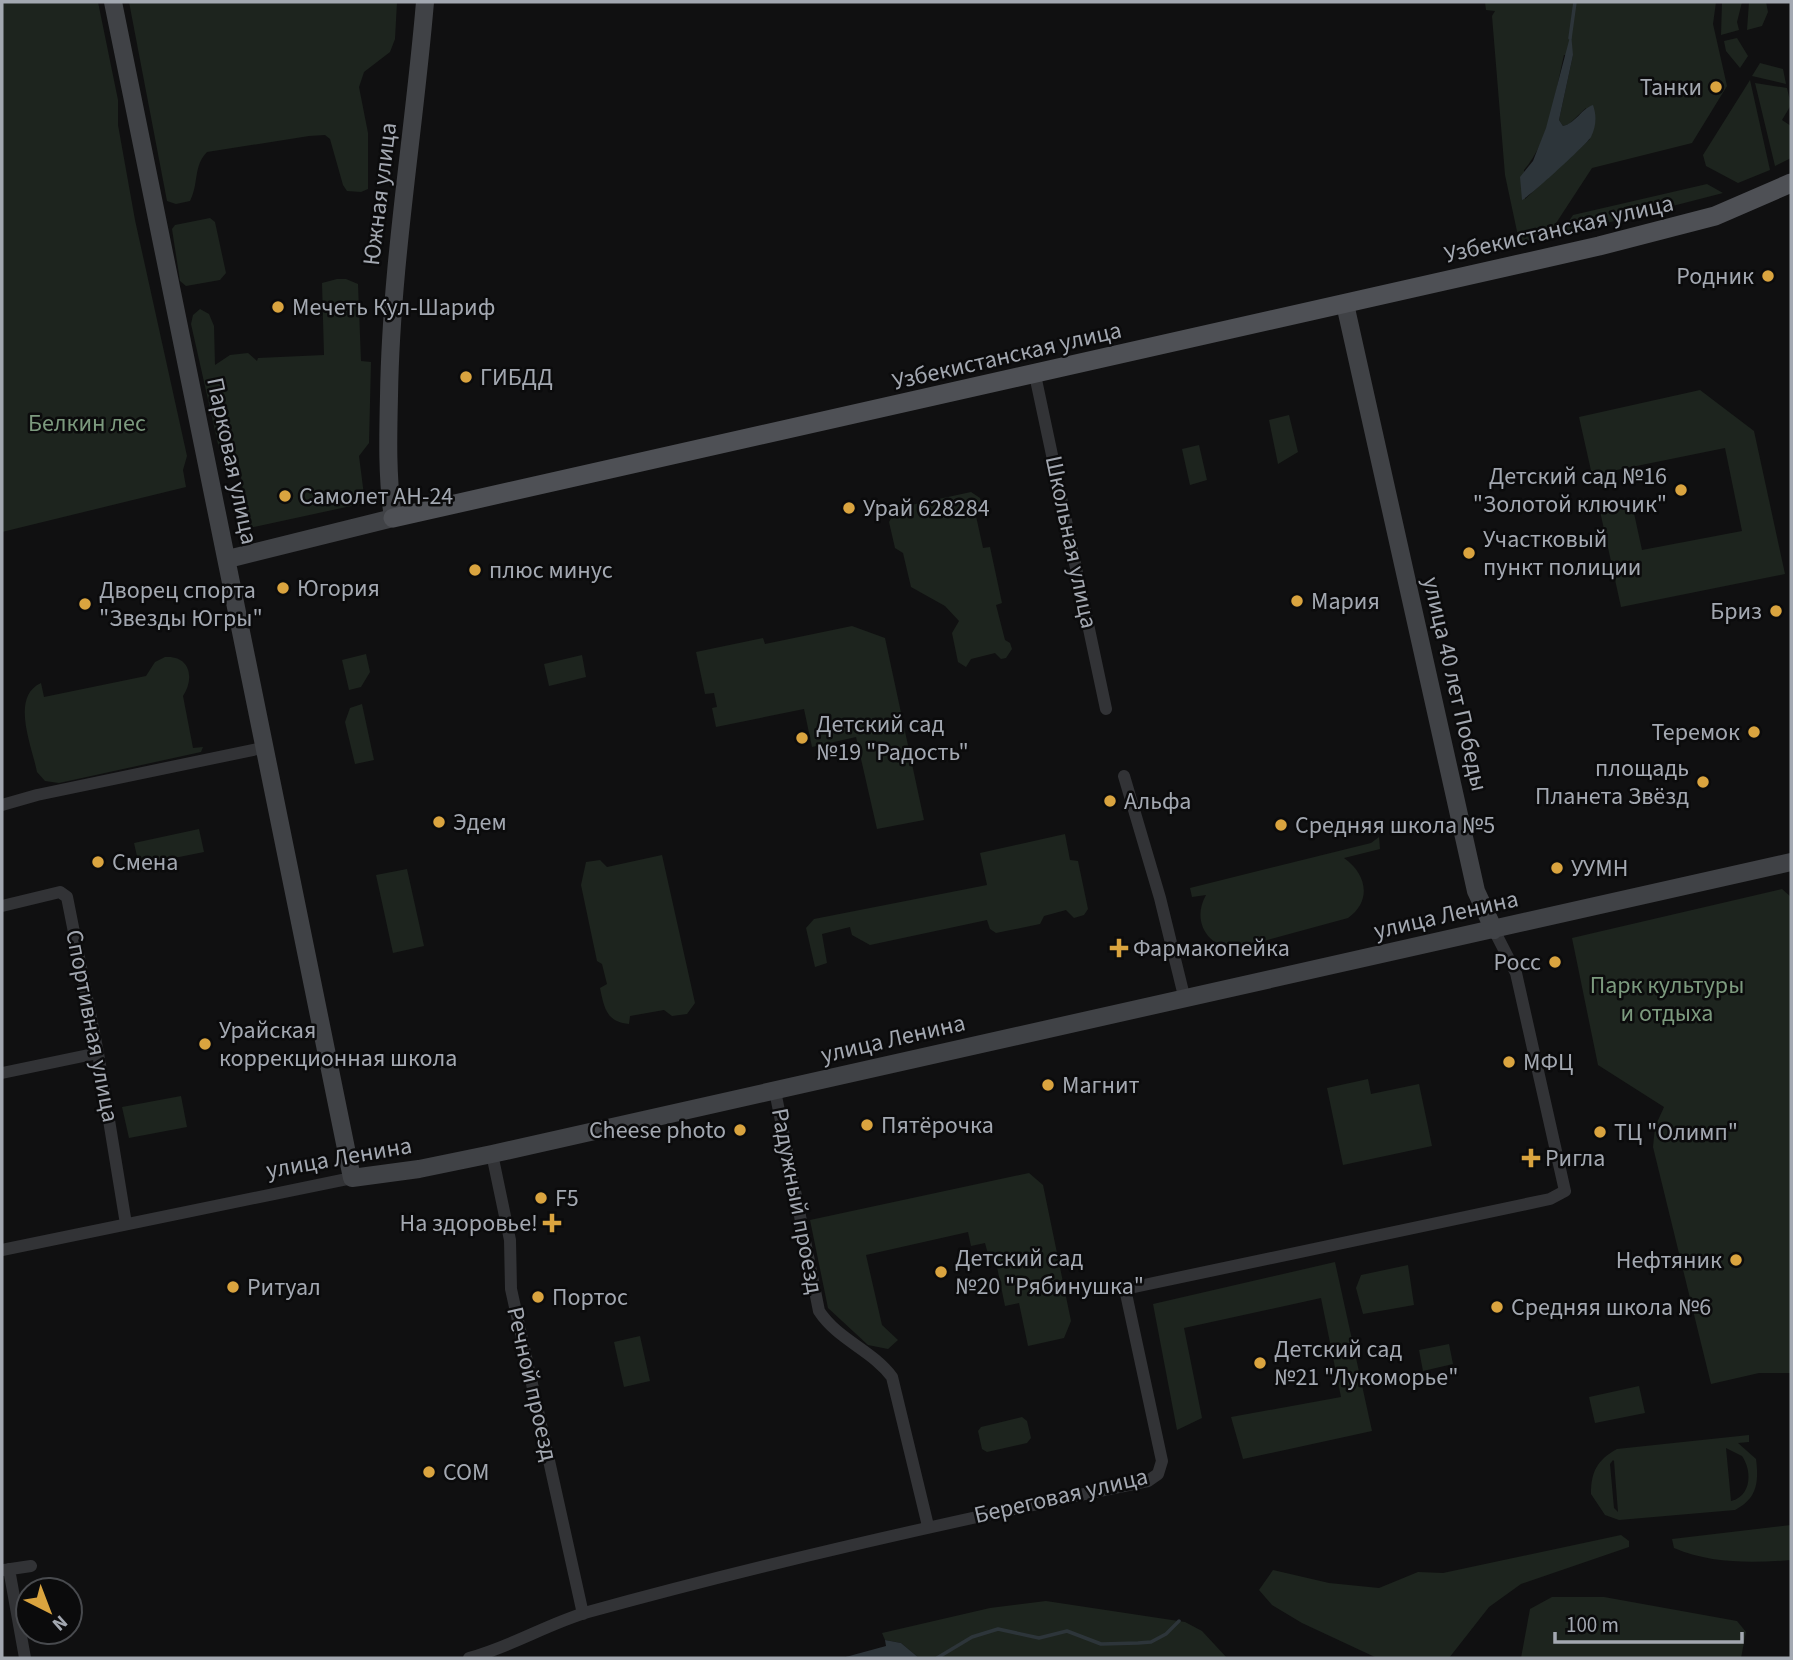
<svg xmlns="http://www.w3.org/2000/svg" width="1793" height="1660" font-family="'Source Sans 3',sans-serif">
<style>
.green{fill:#1d241e;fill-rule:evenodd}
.water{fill:#2d353a}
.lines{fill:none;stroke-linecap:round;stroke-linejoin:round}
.stream{stroke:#2d353a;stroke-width:3.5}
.street{stroke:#323336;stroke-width:12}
.secondary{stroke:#404246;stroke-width:18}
.primary{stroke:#4e5055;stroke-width:19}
.poi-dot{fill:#daa43f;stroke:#0b0b0c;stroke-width:2.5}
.labels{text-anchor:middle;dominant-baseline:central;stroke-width:5;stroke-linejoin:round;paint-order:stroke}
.poi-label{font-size:24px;fill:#a3a8b1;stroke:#0b0b0c;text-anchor:start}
.street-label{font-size:24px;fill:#a3a8b1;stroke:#0b0b0c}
.park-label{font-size:24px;fill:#7c9a7e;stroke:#0b0b0c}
</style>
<rect width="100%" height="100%" fill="#101011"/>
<path class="green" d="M2,2H98L118,100V125L135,220L187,456L183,470L186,487L2,532Z
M129,2H397L395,39L390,52L364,72L359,87L368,133V189L361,192L347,191L343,185L330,139L325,135L309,136L207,152C193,166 199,184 190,201L176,204L167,201Z
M1485,2H1716L1713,24L1727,86L1692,143L1592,168L1547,237L1465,257L1458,247L1518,236L1505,175L1492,16L1495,11L1486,10ZM1564,55H1573L1559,120L1563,126L1569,124L1586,108L1590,139L1525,199L1524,170C1550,140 1555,93 1564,55Z
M1722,2H1742L1737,22L1739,30L1721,35Z
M1749,2H1766L1768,12L1762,26L1747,30Z
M1737,38L1748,56L1740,68L1726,51L1724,41Z
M1760,63L1783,69L1786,84L1752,76Z
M1750,80L1770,170L1738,183L1706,166L1703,155Z
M1755,83L1787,88L1791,105L1782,120L1791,126V158L1775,166Z
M1707,184L1723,193L1560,235L1573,215Z
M210,218L215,222L226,273L220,280L186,286L180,281L172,229L175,225Z
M337,279H346L358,284L361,361L371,362L369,443L359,456L365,503L249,528L238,458L229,462L220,453L191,324L193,315L200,309L209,314L214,326L215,365L230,355L248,353L257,361L258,358L324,355L322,283Z
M1700,390L1754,431L1785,574L1621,607L1600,511L1632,504L1642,550L1742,531L1725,448L1592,475L1579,417Z
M1289,415L1298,452L1278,464L1269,420Z
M1199,445L1207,480L1190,485L1182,449Z
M971,492L980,498L982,505L976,516L983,548L990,547L1002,603L996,605L1005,640L1010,643L1012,649L1006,658L1001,659L995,653L971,659L966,667L958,662L952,633L959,621L945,606L911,587L903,553L895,548L889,522L897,508Z
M852,626L885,638L924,820L877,829L856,737L812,747L804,709L716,727L712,708L717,707L714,693L705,694L696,652L763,638L765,644Z
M366,654L370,672L361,687L349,690L342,660Z
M582,655L586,677L549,686L544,664Z
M165,657C190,655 195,678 183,696L193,748L203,747L201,752L59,783L45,781L37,772C32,746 10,697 41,683L44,697L146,676L155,662Z
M362,704L374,760L355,764L345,722L350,708Z
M199,829L204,852L139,865L134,843Z
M1065,834L1070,860L1078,861L1088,909L1084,915L1074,918L1066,910L1044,916L1040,924L996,933L990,929L987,920L870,945L852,935L850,927L822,934L827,963L815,967L806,928L814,919L987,885L980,853Z
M1379,837L1380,849L1344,858C1367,874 1372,901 1348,918L1238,948C1208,949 1191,921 1206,895L1192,897L1190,888L1371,843Z
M662,855L695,1003L687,1014L672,1016L664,1010L630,1016L629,1024C606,1022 604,1007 600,988L607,984L602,964L597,961L581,885L586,862L600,860L607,867Z
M407,869L424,946L393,953L376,875Z
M1782,889L1791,897V1373H1759L1711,1384L1653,1147L1655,1127L1664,1107L1598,1065L1572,938Z
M1368,1079L1371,1094L1419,1084L1432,1146L1343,1165L1327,1088Z
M181,1096L187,1127L129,1138L122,1107Z
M1029,1173L1043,1185L1071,1321L1064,1338L1028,1346L1019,1303L1005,1306L995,1257L989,1258L985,1243L971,1246L968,1232L866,1255L882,1325L898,1340L888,1349L868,1345L828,1308L810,1220Z
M1335,1262L1372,1431L1243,1459L1231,1417L1341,1397L1321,1298L1184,1328L1202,1418L1177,1430L1153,1304Z
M1408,1265L1414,1305L1363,1314L1356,1288L1361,1275Z
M640,1336L650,1381L624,1387L614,1342Z
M1449,1344L1453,1364L1423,1371L1419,1350Z
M1639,1386L1645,1413L1595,1423L1589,1397Z
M1022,1417L1027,1421L1031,1438L1027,1443L987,1452L982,1449L978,1431L981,1427Z
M1749,1435V1442L1738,1443L1756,1459C1759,1482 1757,1499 1735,1510L1619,1520L1605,1515L1591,1494C1591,1472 1597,1460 1617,1449ZM1726,1448L1742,1456C1752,1470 1752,1496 1731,1501ZM1613,1460L1614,1461L1618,1512L1614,1508L1610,1464Z
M1791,1525V1560C1752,1563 1712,1564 1674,1548L1672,1539Z
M1621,1535L1629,1541V1547L1521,1584L1489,1607L1449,1658H1377L1302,1623L1272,1605L1259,1590L1273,1570L1329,1583L1379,1588L1418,1572L1443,1573Z
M1552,1597H1604L1737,1621L1746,1632L1741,1658H1521L1530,1609Z
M1046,1601L1185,1622L1202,1631L1227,1658H919L901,1643L885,1640L882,1633L990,1608Z"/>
<path class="water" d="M1571,33L1573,55L1559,120L1563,126C1576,123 1581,109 1593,105C1597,116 1596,127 1591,137C1587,144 1528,198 1522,200L1520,177L1533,161L1546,128Z
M885,1640L901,1643L919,1658H842L886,1646Z"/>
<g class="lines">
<path class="stream" d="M1570,38L1575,2
M937,1658L972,1637L998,1629L1039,1638L1067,1631L1101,1644L1138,1643L1151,1642L1166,1634L1179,1621"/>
<path class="street" d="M1035,375L1106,709
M1124,776L1160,898L1185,1000
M2,805L37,795L267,747
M2,906L60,892L67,897L98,1053L126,1224
M2,1073L98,1053
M775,1091L819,1311C838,1340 872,1350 892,1377L928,1526
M492,1154L510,1240L511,1289L583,1614
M2,1250L352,1178
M9,1569L25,1658
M4,1570L31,1566
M469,1658C511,1647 547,1624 588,1612C773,1561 960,1519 1148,1481L1158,1474L1162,1461L1125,1289L1550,1199L1565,1191L1516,973L1494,930"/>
<path class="secondary" d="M113,2L352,1178L419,1169L492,1154L1791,862
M1345,304L1476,891L1494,930
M228,559L393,518C387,477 388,437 389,396C391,264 414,133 425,2"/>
<path class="primary" d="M393,518L1599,246L1715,216L1791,183"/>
</g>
<g class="poi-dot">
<circle cx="1716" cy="87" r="7"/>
<circle cx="1768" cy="276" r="7"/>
<circle cx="278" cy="307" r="7"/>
<circle cx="466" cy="377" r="7"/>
<circle cx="1681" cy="490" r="7"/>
<circle cx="285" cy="496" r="7"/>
<circle cx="849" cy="508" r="7"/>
<circle cx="1469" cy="553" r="7"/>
<circle cx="475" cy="570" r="7"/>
<circle cx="283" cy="588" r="7"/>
<circle cx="1297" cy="601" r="7"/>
<circle cx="85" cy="604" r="7"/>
<circle cx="1776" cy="611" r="7"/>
<circle cx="1754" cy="732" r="7"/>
<circle cx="802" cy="738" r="7"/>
<circle cx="1703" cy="782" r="7"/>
<circle cx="1110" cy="801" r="7"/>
<circle cx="439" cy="822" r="7"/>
<circle cx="1281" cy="825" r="7"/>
<circle cx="98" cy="862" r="7"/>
<circle cx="1557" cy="868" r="7"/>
<path d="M1115.5 937.5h7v7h7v7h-7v7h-7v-7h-7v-7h7z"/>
<circle cx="1555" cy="962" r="7"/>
<circle cx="205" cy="1044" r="7"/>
<circle cx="1509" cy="1062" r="7"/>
<circle cx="1048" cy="1085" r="7"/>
<circle cx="867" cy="1125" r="7"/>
<circle cx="740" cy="1130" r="7"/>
<circle cx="1600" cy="1132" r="7"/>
<path d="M1527.5 1147.5h7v7h7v7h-7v7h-7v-7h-7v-7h7z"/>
<circle cx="541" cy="1198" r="7"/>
<path d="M548.5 1212.5h7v7h7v7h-7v7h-7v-7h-7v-7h7z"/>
<circle cx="1736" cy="1260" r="7"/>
<circle cx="941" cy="1272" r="7"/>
<circle cx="233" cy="1287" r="7"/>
<circle cx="538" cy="1297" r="7"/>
<circle cx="1497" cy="1307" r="7"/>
<circle cx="1260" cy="1363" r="7"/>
<circle cx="429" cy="1472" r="7"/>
</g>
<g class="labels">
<g class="poi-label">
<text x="1702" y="87" text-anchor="end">Танки</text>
<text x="1754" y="276" text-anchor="end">Родник</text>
<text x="292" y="307">Мечеть Кул-Шариф</text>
<text x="480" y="377">ГИБДД</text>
<text x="1667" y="476" text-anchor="end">Детский сад №16<tspan x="1667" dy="28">"Золотой ключик"</tspan></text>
<text x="299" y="496">Самолет АН-24</text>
<text x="863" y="508">Урай 628284</text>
<text x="1483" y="539">Участковый<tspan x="1483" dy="28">пункт полиции</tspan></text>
<text x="489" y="570">плюс минус</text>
<text x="297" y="588">Югория</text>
<text x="99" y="590">Дворец спорта<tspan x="99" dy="28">"Звезды Югры"</tspan></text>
<text x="1311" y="601">Мария</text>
<text x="1762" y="611" text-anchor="end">Бриз</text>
<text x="816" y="724">Детский сад<tspan x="816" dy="28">№19 "Радость"</tspan></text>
<text x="1740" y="732" text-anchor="end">Теремок</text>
<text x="1689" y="768" text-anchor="end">площадь<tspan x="1689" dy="28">Планета Звёзд</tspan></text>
<text x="1124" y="801">Альфа</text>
<text x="453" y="822">Эдем</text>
<text x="1295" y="825">Средняя школа №5</text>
<text x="112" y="862">Смена</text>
<text x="1571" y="868">УУМН</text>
<text x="1133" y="948">Фармакопейка</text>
<text x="1541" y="962" text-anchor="end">Росс</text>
<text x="219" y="1030">Урайская<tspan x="219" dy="28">коррекционная школа</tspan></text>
<text x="1523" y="1062">МФЦ</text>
<text x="1062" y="1085">Магнит</text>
<text x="881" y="1125">Пятёрочка</text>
<text x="726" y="1130" text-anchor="end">Cheese photo</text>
<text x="1614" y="1132">ТЦ "Олимп"</text>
<text x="1545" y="1158">Ригла</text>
<text x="555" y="1198">F5</text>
<text x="538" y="1223" text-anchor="end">На здоровье!</text>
<text x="955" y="1258">Детский сад<tspan x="955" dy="28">№20 "Рябинушка"</tspan></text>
<text x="1722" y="1260" text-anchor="end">Нефтяник</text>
<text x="247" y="1287">Ритуал</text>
<text x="552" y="1297">Портос</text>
<text x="1511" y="1307">Средняя школа №6</text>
<text x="1274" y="1349">Детский сад<tspan x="1274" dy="28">№21 "Лукоморье"</tspan></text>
<text x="443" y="1472">СОМ</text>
</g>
<g class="street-label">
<text transform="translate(380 194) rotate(-83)">Южная улица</text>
<text transform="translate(1559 229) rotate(-13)">Узбекистанская улица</text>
<text transform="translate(1007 356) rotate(-13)">Узбекистанская улица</text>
<text transform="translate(232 461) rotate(78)">Парковая улица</text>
<text transform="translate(1071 542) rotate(78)">Школьная улица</text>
<text transform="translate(1455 684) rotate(77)">улица 40 лет Победы</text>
<text transform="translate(1446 915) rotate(-13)">улица Ленина</text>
<text transform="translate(92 1026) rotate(79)">Спортивная улица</text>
<text transform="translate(893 1039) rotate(-13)">улица Ленина</text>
<text transform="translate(339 1158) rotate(-10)">улица Ленина</text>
<text transform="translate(797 1201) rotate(79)">Радужный проезд</text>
<text transform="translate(532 1384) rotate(77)">Речной проезд</text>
<text transform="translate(1061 1496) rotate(-13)">Береговая улица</text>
</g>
<g class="park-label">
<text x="87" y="423">Белкин лес</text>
<text x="1667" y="985">Парк культуры<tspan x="1667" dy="28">и отдыха</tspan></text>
</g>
</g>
<rect width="1793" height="1660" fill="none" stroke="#a3a8b1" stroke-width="7"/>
<g transform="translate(49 1611) rotate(138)"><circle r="33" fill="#0b0b0c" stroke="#484a4e" stroke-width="2"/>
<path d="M0-5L12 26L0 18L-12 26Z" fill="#daa43f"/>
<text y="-10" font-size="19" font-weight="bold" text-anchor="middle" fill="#a3a8b1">N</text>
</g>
<path d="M1555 1632v10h187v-10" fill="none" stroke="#a3a8b1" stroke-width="3.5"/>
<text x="1566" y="1632" font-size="21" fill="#a3a8b1" stroke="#0b0b0c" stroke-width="5" paint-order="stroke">100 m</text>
</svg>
